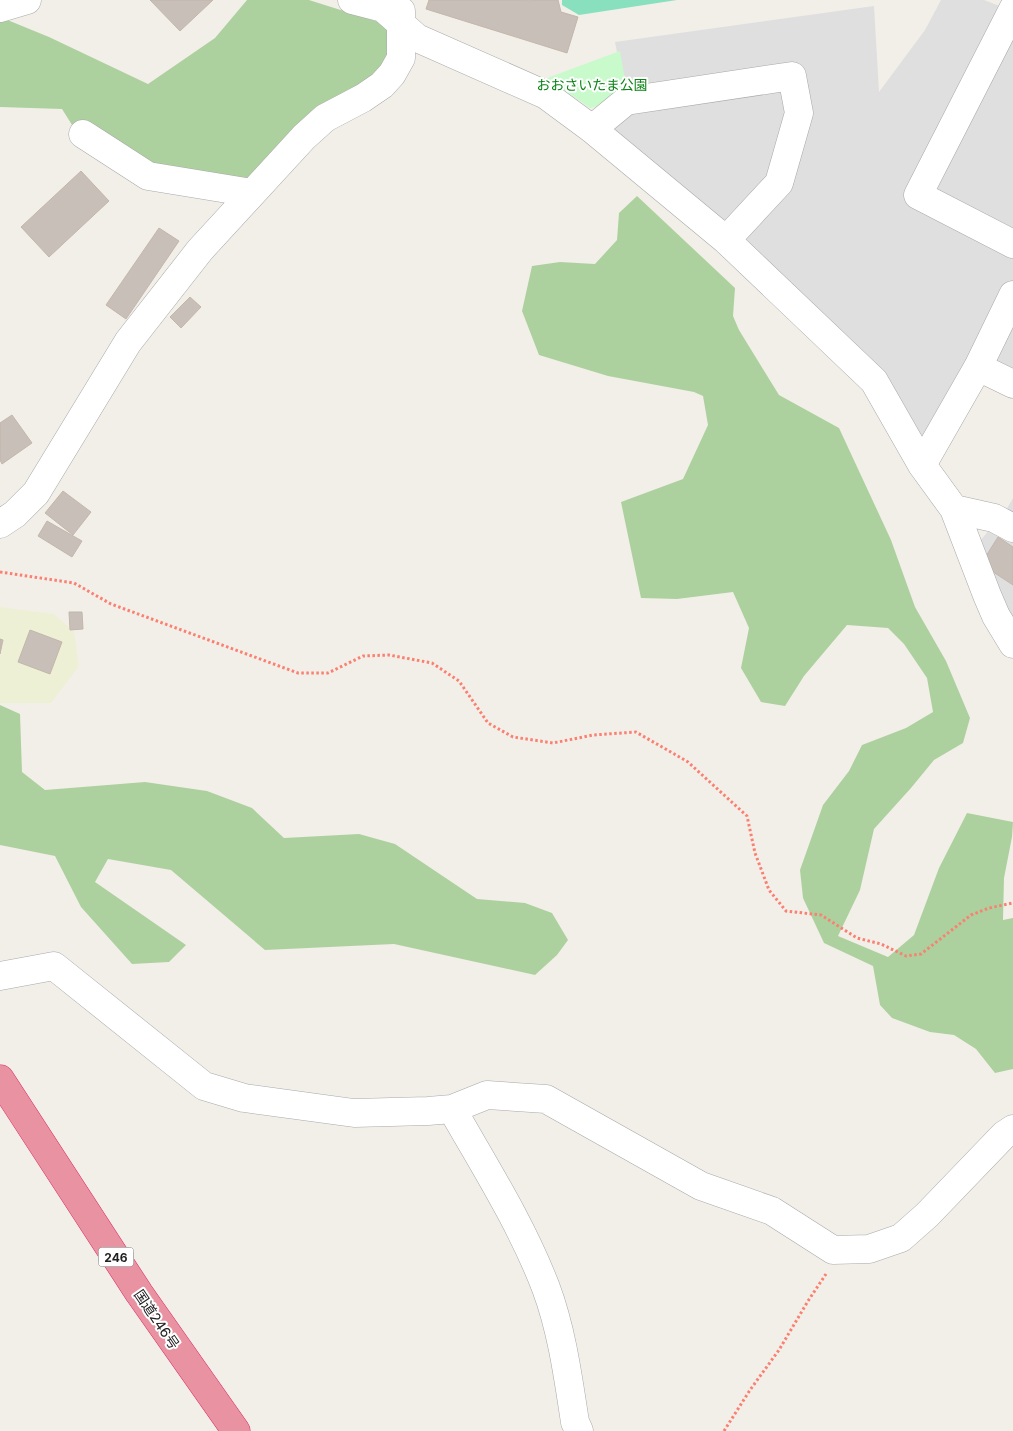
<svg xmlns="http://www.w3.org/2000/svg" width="1013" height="1431" font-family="Inter,'Noto Sans JP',sans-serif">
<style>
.residential{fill:#e0dfdf}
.farmland{fill:#eef0d5}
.forest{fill:#add19e}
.park{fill:#c8facc}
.pitch{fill:#88e0be}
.building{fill:#c7bfb8;stroke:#c4b6ab}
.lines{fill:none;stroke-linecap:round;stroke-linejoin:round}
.minor-casing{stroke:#a9a9a9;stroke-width:29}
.highway-casing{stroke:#dc2a67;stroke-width:29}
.path{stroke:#fa8072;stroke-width:3;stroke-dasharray:2.5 2.5;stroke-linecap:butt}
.minor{stroke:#fff;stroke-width:28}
.highway{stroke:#e892a2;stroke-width:28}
.labels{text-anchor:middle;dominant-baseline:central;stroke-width:4;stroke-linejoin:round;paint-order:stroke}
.shield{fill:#fff;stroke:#646464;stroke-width:1}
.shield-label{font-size:12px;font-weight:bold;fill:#222}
.park-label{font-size:14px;fill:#0c8416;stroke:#fff}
.street-label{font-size:14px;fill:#222;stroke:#fff}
</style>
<rect width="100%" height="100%" fill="#f2efe9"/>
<path class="residential" d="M941,0H984L1013,11V397L962,372L930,436L920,439L613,135L612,125L625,93L615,42L874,6L879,92L925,30Z
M1013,498V625L972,550L1005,512Z"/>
<path class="farmland" d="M0,607L54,614L74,632L79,666L51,703H0Z"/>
<path class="forest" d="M247,0H309L385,24L392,48L384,65L361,87L249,182L144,181L84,144L62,109L0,107V19H5L49,37L148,84L215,38Z
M637,196L735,288L733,316L739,330L779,395L839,428L891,540L915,607L946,661L970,718L963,743L934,760L911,788L874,829L860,890L838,936L888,957L914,935L939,868L967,813L1013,822L1012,837L1004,878L1003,920L1013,918V1069L995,1073L976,1049L954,1035L930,1032L892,1018L880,1005L873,966L824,943L803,898L800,870L823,805L849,771L862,745L906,728L933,712L927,678L904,644L888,628L847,625L804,676L785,706L761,702L741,668L749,628L733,592L677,599L641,598L621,502L683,479L708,425L703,396L694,392L608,376L539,355L522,311L532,266L560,262L595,264L617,240L619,213Z
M0,705L20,714L22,772L45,790L145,782L207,791L252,808L284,838L359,834L395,844L477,899L525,903L552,913L568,940L557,955L535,975L394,944L265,950L171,870L108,859L95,882L186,945L169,962L132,964L81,907L55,856L0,845Z"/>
<path class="park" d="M620,51L627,91L611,96L598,106L590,108L547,78Z"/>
<path class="pitch" d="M562,0H677L579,15L562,5Z"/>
<path class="building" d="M150,0H213L180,31Z
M429,0H526L530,1V0H558L561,12L578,17L567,53L426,9Z
M81,171L109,201L49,257L21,227Z
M159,228L179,241L126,319L106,305Z
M190,297L201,307L181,328L170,317Z
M12,415L32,443L2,464L0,460V423Z
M63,491L91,512L73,535L45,513Z
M47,521L82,541L72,557L38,536Z
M998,537L1013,547V585L981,564Z
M69,612H82L83,629L70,630Z
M30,630L62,642L50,674L18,662Z
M0,639L3,640L0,654Z"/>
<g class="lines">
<defs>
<path id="minor" d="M352,0L383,8L417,38L546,95L592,129L726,240L874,381L922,465L954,509L987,595L996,616L1013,644
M0,8L27,0
M1013,9L918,195L1013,244
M592,129L626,101L792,76L799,113L779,183L726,240
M83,134L148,176L252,193
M978,367L1013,384
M922,465L978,367L1013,295
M954,509L994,518L1013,528
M0,524L15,514L36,493L128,342L200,250L304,137L325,118L363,98L382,85L392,74L401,58V11
M0,976L54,966L204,1086L244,1098L354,1113L428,1111L452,1109L487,1095L546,1099L701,1186L772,1211L833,1250L869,1249L901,1238L927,1215L1004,1135L1013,1129
M452,1109C485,1167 522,1225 546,1288C562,1331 568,1377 575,1422L579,1431"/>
<path id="highway" d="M0,1079L139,1293L236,1431"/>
</defs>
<use href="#minor" class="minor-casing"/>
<use href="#highway" class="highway-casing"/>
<path class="path" d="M0,572L74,583L111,604L298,673H328L363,656L389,655L432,663L459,681L488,723L513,737L553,743L593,735L636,732L688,762L747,816L755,853L769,890L786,911L821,915L857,938L881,944L906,956L921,954L971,915L989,908L1013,903
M724,1431L750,1390L779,1350L808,1301L826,1274"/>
<use href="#minor" class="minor"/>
<use href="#highway" class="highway"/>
</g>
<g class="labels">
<rect class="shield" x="98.5" y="1247.5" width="35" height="19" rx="4"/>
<g class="shield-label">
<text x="116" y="1257">246</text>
</g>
<g class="park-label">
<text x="592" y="84">おおさいたま公園</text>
</g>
<g class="street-label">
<text transform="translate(157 1319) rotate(56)">国道246号</text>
</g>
</g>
</svg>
